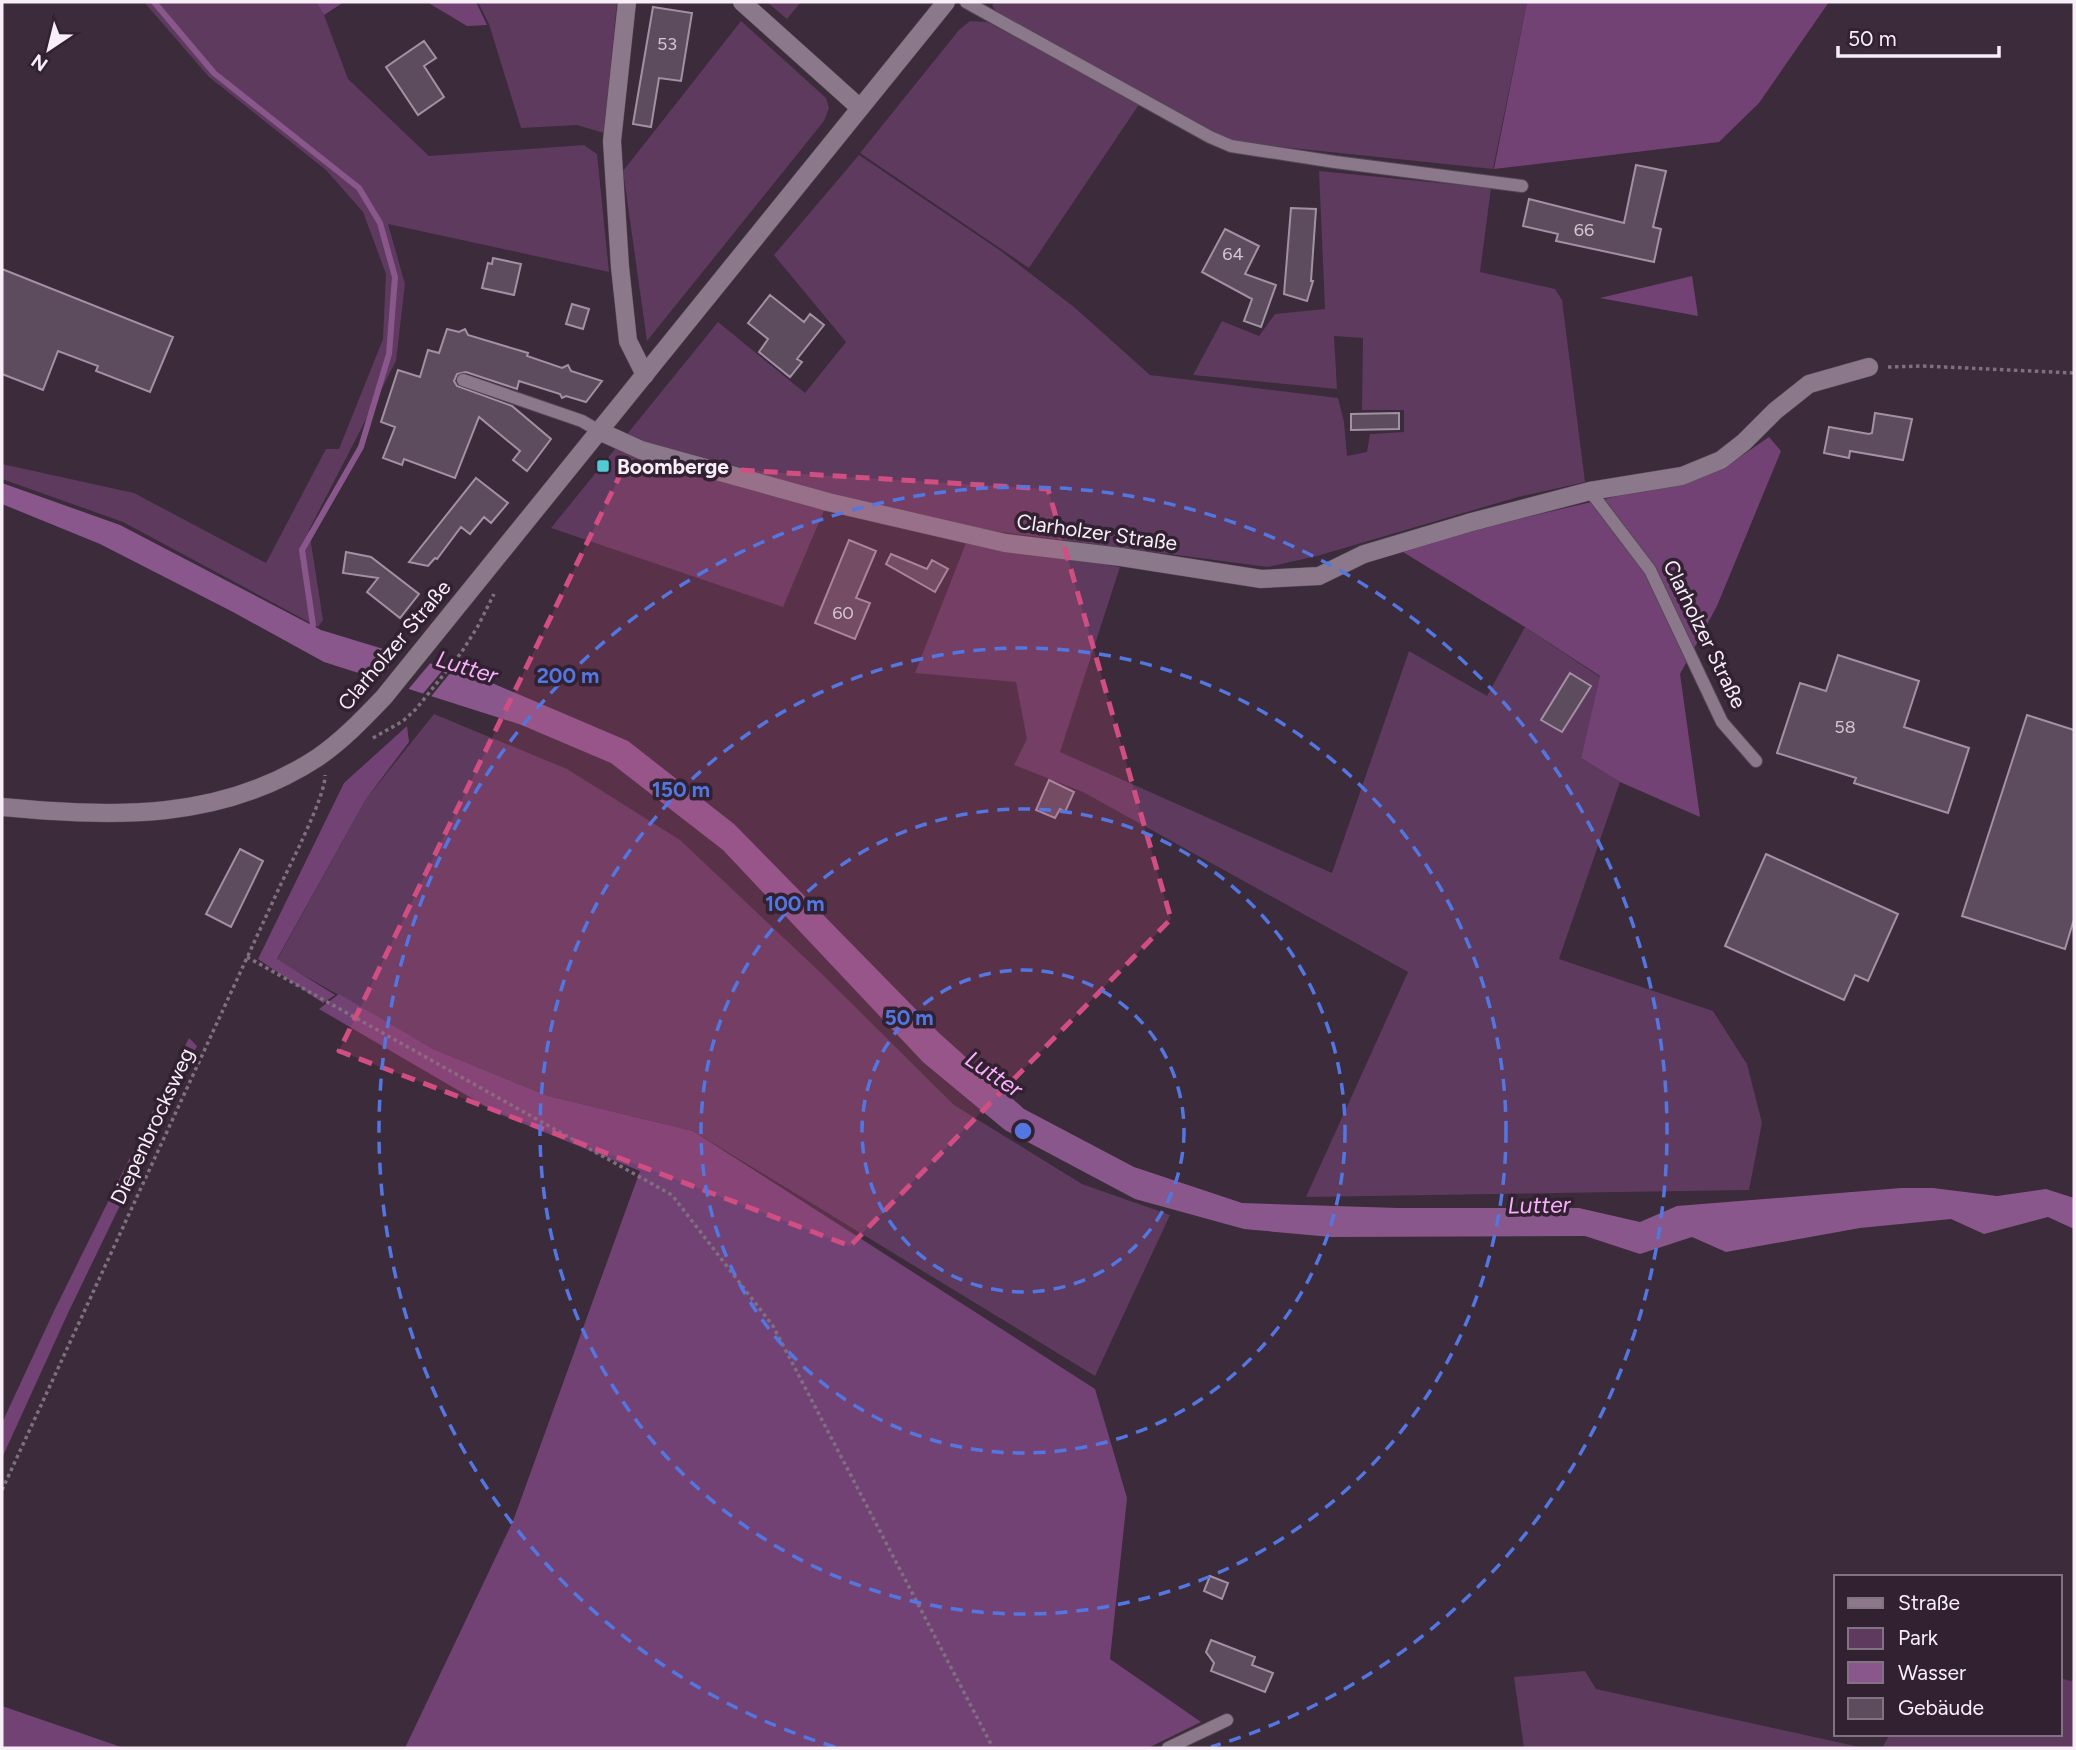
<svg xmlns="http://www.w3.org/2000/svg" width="2076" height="1750" font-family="Figtree,sans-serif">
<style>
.green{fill:#5d3a5e}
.forest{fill:#734275}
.water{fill:#8a578c}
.pier{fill:#3b2b3b}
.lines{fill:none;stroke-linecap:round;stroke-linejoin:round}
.stream{stroke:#8a578c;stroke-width:6}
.building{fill:#5d4c5d;stroke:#a390a4;stroke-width:2}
.lane-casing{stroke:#554855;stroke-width:14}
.street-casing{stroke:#554855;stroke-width:19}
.secondary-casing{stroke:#554855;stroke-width:19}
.path{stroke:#7e707e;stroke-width:3.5;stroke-dasharray:3.5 3.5;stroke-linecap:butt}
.lane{stroke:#8b788b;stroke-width:12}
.street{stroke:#8b788b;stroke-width:18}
.secondary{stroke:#8b788b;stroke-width:18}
.marked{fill:#d04e82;fill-opacity:0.2;stroke:#d04e82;stroke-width:5;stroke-dasharray:14 9;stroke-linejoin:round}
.ring{fill:none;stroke:#5476e0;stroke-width:3.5;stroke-dasharray:12 9}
.poi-dot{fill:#51ccd4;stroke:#312131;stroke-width:2.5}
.labels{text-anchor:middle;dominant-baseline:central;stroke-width:7;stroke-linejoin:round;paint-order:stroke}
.number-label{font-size:18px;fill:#d1c6d1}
.poi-label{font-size:21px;font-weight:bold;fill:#f8eef8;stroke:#312131;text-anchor:start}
.street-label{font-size:21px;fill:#f8eef8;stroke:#312131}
.water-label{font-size:23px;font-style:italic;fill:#fab0fd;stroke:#312131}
.centre{fill:#5476e0;stroke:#312131;stroke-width:3.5}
.ring-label{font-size:21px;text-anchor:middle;font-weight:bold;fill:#5476e0;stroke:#312131;stroke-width:7;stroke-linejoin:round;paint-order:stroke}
</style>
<rect width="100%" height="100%" fill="#3b2b3b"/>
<path class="green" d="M144,2H316L324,15L348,79L429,156L584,145L597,154L609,272L388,224L405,284L396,361L309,530L323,620L318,627L123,522L2,479V464L134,493L266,563L326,449H339L383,339L386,274L363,212L326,170L209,77Z
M478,2H617L604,133L577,125L521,128L489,24Z
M767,2H801L787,19Z
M995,2H1527L1493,169L1233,142L997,13L992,5Z
M741,21L826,98L829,108L824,121L647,341L623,171Z
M970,21L987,22L1140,103L1029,268L860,153L959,30Z
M859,155L1001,251L1074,307L1150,375L1338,398L1344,422L1347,456L1367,452L1370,434L1404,432V410H1362L1363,338L1334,336L1337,389L1193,375L1222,321L1259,336L1275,314L1325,309L1319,171L1491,188L1480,272L1555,289L1562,300L1585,482L1518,497L1317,556L1268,567L970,528L831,494L783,607L551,528L718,322L805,393L846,342L774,255Z
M966,543L1120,567L1060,752L1332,873L1409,651L1487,696L1525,627L1600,677L1581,758L1620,782L1559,959L1713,1011L1747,1064L1762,1123L1749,1190L1306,1197L1408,972L1083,792L1014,765L1027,739L1016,682L915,673Z
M434,714L567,769L680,840L822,974L954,1105L1082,1184L1170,1215L1095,1376L693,1131L548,1096L433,1049L277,960L366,799Z
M1585,1671L1596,1689L1864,1748H1524L1514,1677Z
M2060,1678L2071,1681L2074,1678V1748H1882L1890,1734H2060Z"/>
<path class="forest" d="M316,2H344L324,15Z
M427,2H476L487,25L467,26Z
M1527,2H1829L1759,103L1719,142L1494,169Z
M1692,276L1698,316L1600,298Z
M1769,437L1781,451L1717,606L1680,674L1700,817L1620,782L1581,758L1600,676L1525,627L1403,552L1471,530L1682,481L1727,466Z
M407,726L409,742L366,799L277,959L335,995L323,1003L258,959L344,783Z
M339,994L433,1049L548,1096L693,1131L1095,1389L1127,1498L1110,1659L1201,1722L1148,1748H405L513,1521L640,1171L497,1113L319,1009Z
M189,1038L197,1046L68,1313L2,1458V1423L54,1311Z
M2,1706L124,1748H2Z"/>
<path class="water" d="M2,483L120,525L321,630L485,680L628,741L734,824L939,1033L1024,1109L1134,1167L1242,1203L1399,1208H1579L1640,1222L1677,1206L1901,1188H1933L1997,1196L2046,1189L2074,1198V1229L2048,1217L1984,1234L1951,1219L1860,1228L1726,1252L1692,1237L1640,1254L1585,1236L1331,1237L1244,1229L1135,1199L1005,1130L923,1062L723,850L611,763L519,724L324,662L233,612L100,544L2,504Z"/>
<path class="pier" d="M402,651L433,660L406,692L377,682Z
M447,665L455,667L429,699L421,696Z"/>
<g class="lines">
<path class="stream" d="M154,2L214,73L359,188L380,223L395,277L389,354L361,447L302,550L313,625L311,631"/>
</g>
<path class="building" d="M653,7L692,13L681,81L659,78L651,127L633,124Z
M424,41L436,58L424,66L444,97L418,115L386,67Z
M1636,165L1666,171L1653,227L1661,229L1654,262L1556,241L1558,234L1523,226L1529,199L1624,223Z
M1291,208L1316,209L1311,281H1313L1307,301L1284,294Z
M1225,229L1259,246L1245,274L1276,285L1261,327L1244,321L1252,299L1202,272Z
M493,258L521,264L514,295L482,288L488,263L492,264Z
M2,269L173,337L150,392L96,371L98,366L58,351L43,390L2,374Z
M770,295L804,322L810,314L824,325L797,359L802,362L790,377L759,352L768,339L748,323Z
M572,304L589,309L583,329L566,324Z
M447,329L459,332L465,329L468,335L528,353L527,356L562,368L568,365L571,371L602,381L586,402L566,396L562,398L560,394L519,381L517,389L466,372L457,374L454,381L457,386L512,406L551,439L527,471L513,460L520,451L479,417L455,478L404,459L402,465L383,458L395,427L381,422L398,370L420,377L428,350L439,353Z
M1399,413V429L1351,430V414Z
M1875,413L1912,419L1903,460L1850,451L1849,458L1824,453L1829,427L1869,434L1872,433Z
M476,478L508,503L491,523L484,517L470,534L461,527L437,559L435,558L428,566L409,562Z
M849,540L876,551L856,598L870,603L855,639L815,623Z
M346,552L371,557L419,594L400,618L367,592L378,578L343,573Z
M891,554L927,569L932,560L948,569L935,592L886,564Z
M1838,655L1919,681L1904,727L1969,748L1948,813L1854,783L1856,778L1777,753L1800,683L1826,691Z
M1570,673L1591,686L1562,732L1541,720Z
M2027,715L2074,730V919L2065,949L1962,916Z
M1049,780L1074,792L1065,812L1060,809L1055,818L1036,810Z
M240,849L263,861L231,927L206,914Z
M1766,854L1898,914L1868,981L1855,975L1844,1000L1725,946Z
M1210,1576L1228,1583L1222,1599L1204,1591Z
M1211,1640L1255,1657L1252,1665L1273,1673L1265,1692L1211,1671L1214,1663L1206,1652Z"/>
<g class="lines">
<defs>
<path id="lane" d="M966,2L1210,137L1231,146L1335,162L1522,186
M463,380L582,421L599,431
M1590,491L1650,570L1722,722L1756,761
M1168,1748L1227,1720"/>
<path id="street" d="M627,2L612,141L620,267L628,341L645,375
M742,2L860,108
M599,431L641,450L828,502L1005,543L1121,557L1261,579L1319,576L1364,554L1468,523L1590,491L1682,476L1721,460L1744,442L1775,411L1809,384L1869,367"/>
<path id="secondary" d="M2,807C113,817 219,822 317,758C342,741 363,719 384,697L946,2"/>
</defs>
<use href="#lane" class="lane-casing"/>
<use href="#street" class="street-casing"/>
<use href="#secondary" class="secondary-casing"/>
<path class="path" d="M1888,367L1923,366L2074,373
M373,738L403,721L416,709L461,653L478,626L494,594
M247,957L672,1195L773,1326L993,1748
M2,1490L280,886C290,865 326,795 325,775"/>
<use href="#lane" class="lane"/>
<use href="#street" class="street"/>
<use href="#secondary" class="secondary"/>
</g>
<path class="marked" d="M626,463L1048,489L1171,919L850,1246L339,1051Z"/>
<g class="ring">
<circle cx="1023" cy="1131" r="161"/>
<circle cx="1023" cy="1131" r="322"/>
<circle cx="1023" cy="1131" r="483"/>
<path d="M835 1747A644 644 0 1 1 1211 1747"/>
</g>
<rect class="poi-dot" x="596" y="459" width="14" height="14" rx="3.5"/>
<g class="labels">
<g class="number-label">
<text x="667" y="44">53</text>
<text x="1584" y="230">66</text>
<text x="1233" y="254">64</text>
<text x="843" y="613">60</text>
<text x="1845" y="727">58</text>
</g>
<g class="poi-label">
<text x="617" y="466">Boomberge</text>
</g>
<g class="street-label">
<text transform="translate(1097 532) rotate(8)">Clarholzer Straße</text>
<text transform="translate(1705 634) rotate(64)">Clarholzer Straße</text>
<text transform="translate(394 645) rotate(-50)">Clarholzer Straße</text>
<text transform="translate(152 1126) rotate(-65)">Diepenbrocksweg</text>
</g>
<g class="water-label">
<text transform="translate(467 667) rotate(17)">Lutter</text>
<text transform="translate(994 1074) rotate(34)">Lutter</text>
<text transform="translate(1539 1205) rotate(-1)">Lutter</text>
</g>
</g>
<circle cx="1023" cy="1131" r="10" class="centre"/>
<g class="ring-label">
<text x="568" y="683">200 m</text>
<text x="681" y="797">150 m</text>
<text x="795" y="911">100 m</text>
<text x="909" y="1025">50 m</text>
</g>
<rect width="2076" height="1750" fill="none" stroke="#f8eef8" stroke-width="7"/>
<rect x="1834" y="1575" width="228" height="161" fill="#312131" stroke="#817381" stroke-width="2"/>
<rect x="1848" y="1598" width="35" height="10" fill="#8b788b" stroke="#817381" stroke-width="2"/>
<text x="1898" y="1610" font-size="21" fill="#f8eef8">Straße</text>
<rect x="1848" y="1628" width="35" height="21" fill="#5d3a5e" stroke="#817381" stroke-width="2"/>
<text x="1898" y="1645" font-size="21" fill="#f8eef8">Park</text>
<rect x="1848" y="1662" width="35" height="21" fill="#8a578c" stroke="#817381" stroke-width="2"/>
<text x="1898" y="1680" font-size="21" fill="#f8eef8">Wasser</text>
<rect x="1848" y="1698" width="35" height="21" fill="#5d4c5d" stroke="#817381" stroke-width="2"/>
<text x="1898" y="1715" font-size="21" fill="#f8eef8">Gebäude</text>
<g transform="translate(49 49) rotate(215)" stroke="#312131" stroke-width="5" paint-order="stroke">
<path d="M0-5L12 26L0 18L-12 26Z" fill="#f8eef8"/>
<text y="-10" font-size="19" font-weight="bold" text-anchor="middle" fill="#f8eef8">N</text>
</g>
<path d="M1838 46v10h161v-10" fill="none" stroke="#f8eef8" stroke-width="3.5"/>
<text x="1848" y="46" font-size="21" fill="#f8eef8" stroke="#312131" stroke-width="5" paint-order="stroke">50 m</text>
</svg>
